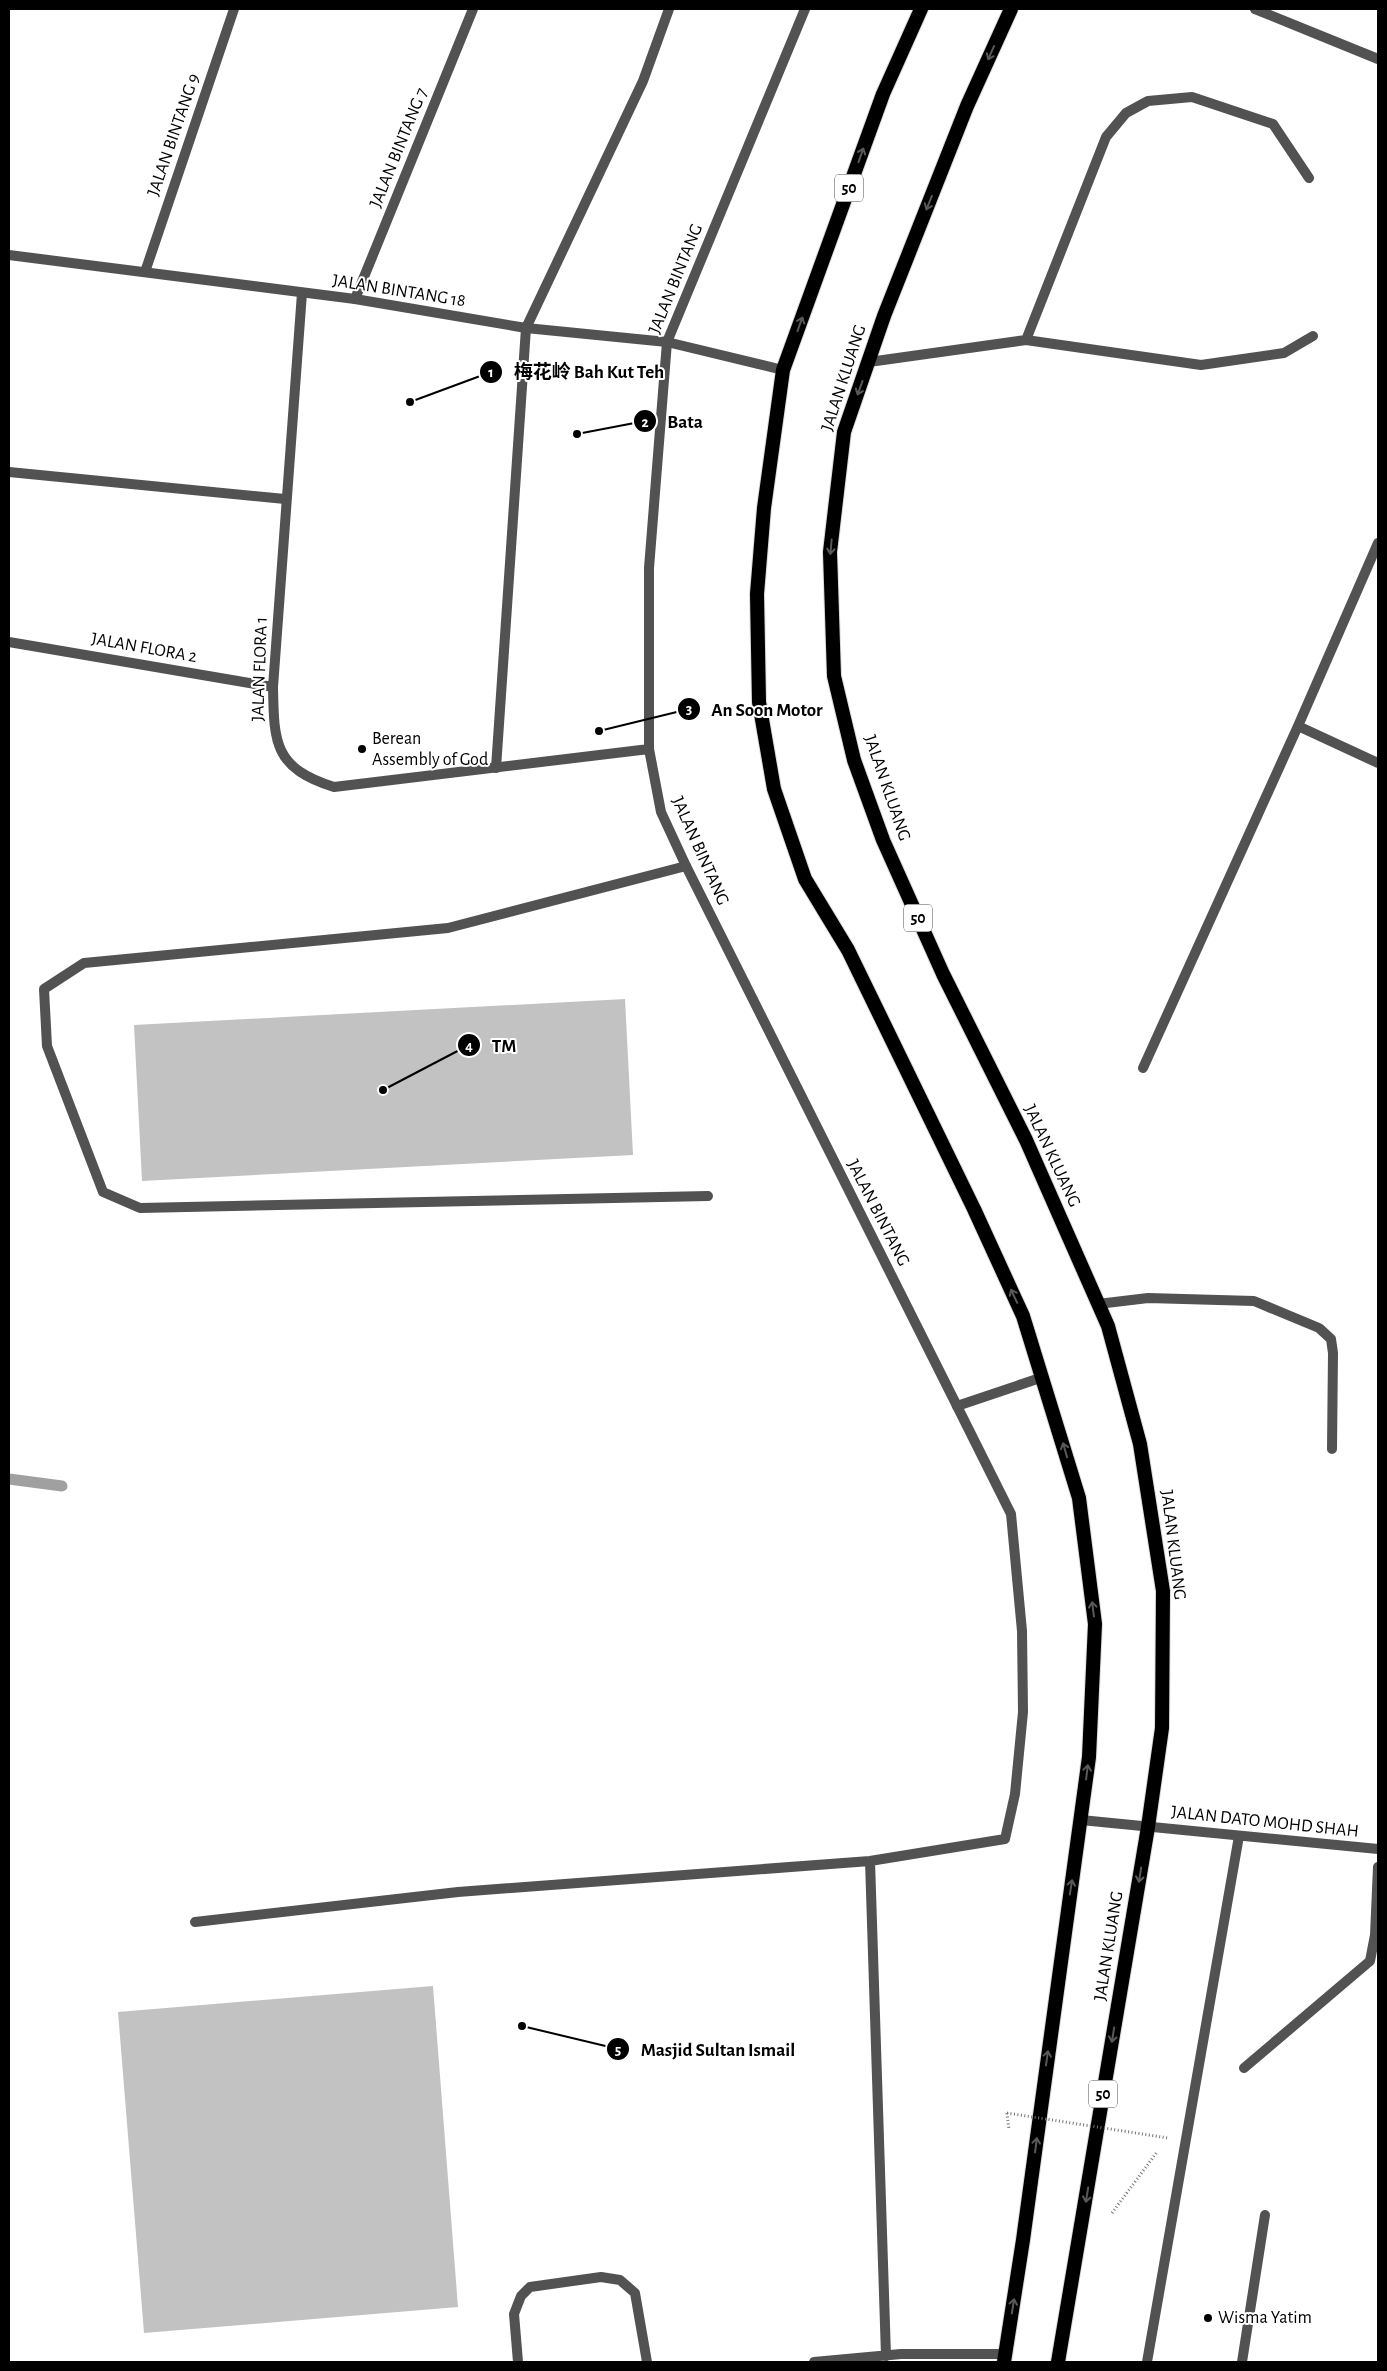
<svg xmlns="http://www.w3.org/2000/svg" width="1387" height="2371" font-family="'Alegreya Sans','Noto Sans SC',sans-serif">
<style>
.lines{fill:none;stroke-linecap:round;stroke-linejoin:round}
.stream{stroke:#a0a0a0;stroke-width:11}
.building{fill:#c2c2c2}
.trunk-casing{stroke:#dbdbdb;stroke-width:16}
.path{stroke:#747474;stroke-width:3;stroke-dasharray:1 2.5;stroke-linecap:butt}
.service{stroke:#525252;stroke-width:10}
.minor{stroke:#525252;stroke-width:10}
.tertiary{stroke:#525252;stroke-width:10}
.trunk{stroke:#000;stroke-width:14}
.path-bridge{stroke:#747474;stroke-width:3;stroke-dasharray:1 2.5;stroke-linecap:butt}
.oneway{stroke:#595959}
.poi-dot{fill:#000;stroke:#fff;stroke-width:2}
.labels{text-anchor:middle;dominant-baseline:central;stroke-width:4;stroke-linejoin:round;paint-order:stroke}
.shield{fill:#fff;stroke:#4c4c4c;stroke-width:1}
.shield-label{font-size:16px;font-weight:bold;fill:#000}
.street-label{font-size:18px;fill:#000;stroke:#fff}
.poi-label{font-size:18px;fill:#000;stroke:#fff;text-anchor:start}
.leader{fill:none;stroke:#000;stroke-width:2}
.callout-dot{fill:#000;stroke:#fff;stroke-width:2}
.mark-label{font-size:15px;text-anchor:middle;font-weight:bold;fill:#fff}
.callout-label{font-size:19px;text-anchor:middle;font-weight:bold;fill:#000;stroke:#fff;stroke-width:4;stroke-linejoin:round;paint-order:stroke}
</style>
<rect width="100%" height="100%" fill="#fff"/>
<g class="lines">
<path class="stream" d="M9,1479L62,1486"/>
</g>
<path class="building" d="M625,999L633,1155L142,1181L134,1025Z
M433,1986L458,2307L144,2333L118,2012Z"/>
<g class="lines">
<defs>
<path id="trunk" d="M921,9L883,94L783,370L764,508L757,594L759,702L774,789L805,879L848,950L974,1209L1023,1316L1079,1498L1095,1624L1089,1757L1023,2240L1004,2362
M1011,9L967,106L884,316L844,432L830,552L834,676L854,760L883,840L943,974L1026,1140L1108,1326L1140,1444L1163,1591L1162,1728L1148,1827L1058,2362"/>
</defs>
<use href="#trunk" class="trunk-casing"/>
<path class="path" d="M1007,2113L1009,2130
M1112,2213L1157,2152"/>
<path class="service" d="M1026,340L1106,137L1126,113L1148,101L1192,97L1273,124L1309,178
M869,362L1026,340L1201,365L1284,353L1313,336
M9,472L285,499
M496,768L526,328L643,81L669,9
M686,866L448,928L84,963L44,989L47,1046L103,1192L140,1208L708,1196
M1098,1304L1148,1298L1254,1301L1319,1328L1331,1339L1333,1353L1332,1449
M870,1861L886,2356
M195,1922L458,1892L870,1861L1005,1839L1015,1794L1023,1712L1022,1631L1011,1514L957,1406
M1244,2068L1370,1961L1375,1935L1378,1867
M518,2362L514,2314L521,2296L530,2287L601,2277L620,2280L635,2293L647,2362
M814,2362L901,2354H1006
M1242,2362L1265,2215"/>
<path class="minor" d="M805,9L667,342L649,568V749L661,812L686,866L957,1406L1043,1377
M1255,9L1378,59
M145,272L234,9
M302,293L273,687C274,743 274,768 334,787L649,749
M355,299L473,9
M9,642L273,687
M1298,726L1378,763
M1143,1068L1298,726L1378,543
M1081,1820L1378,1849
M1147,2362L1239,1836"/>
<path class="tertiary" d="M9,255L355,299L526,328L667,342L783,370"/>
<use href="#trunk" class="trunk"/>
<path class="path-bridge" d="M1007,2113L1168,2138"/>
</g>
<defs><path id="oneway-shaft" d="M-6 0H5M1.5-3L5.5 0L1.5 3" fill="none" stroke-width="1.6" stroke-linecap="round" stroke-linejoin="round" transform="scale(1.25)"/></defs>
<g class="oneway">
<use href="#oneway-shaft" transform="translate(991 53) rotate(114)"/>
<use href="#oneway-shaft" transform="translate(861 155) rotate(-70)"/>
<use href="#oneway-shaft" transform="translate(929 203) rotate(112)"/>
<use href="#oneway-shaft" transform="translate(800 324) rotate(-70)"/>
<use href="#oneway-shaft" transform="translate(860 388) rotate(110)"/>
<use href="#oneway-shaft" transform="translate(831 547) rotate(95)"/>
<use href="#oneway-shaft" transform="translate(1014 1296) rotate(-115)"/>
<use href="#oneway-shaft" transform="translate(1065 1450) rotate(-106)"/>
<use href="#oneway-shaft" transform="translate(1093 1609) rotate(-97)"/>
<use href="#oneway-shaft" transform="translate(1087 1772) rotate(-83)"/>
<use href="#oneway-shaft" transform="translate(1140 1875) rotate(99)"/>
<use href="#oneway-shaft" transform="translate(1071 1887) rotate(-81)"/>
<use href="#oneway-shaft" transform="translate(1113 2035) rotate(99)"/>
<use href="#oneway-shaft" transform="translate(1047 2058) rotate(-82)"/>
<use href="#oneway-shaft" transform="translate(1036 2145) rotate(-83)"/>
<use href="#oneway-shaft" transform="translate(1087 2195) rotate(99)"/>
<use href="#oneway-shaft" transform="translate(1013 2306) rotate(-81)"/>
</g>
<g class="poi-dot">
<circle cx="362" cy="749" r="5"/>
<circle cx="1208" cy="2318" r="5"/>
</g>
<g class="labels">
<g class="shield">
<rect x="835" y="174.5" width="28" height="27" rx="4"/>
<rect x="904" y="904.5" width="28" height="27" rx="4"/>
<rect x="1089" y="2080.5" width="28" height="27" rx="4"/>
</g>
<g class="shield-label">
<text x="849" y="188">50</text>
<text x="918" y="918">50</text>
<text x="1103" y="2094">50</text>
</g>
<g class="street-label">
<text transform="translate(174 135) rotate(-71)">JALAN BINTANG 9</text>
<text transform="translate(399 148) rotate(-68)">JALAN BINTANG 7</text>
<text transform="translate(676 279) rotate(-68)">JALAN BINTANG</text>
<text transform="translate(399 291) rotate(9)">JALAN BINTANG 18</text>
<text transform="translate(844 378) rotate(-72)">JALAN KLUANG</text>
<text transform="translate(144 648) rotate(10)">JALAN FLORA 2</text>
<text transform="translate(260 669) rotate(-88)">JALAN FLORA 1</text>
<text transform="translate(887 788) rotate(71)">JALAN KLUANG</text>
<text transform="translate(700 851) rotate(66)">JALAN BINTANG</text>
<text transform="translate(1052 1156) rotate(65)">JALAN KLUANG</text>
<text transform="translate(878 1213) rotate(63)">JALAN BINTANG</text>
<text transform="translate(1173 1545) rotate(83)">JALAN KLUANG</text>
<text transform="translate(1265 1822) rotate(6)">JALAN DATO MOHD SHAH</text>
<text transform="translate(1109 1946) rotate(-81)">JALAN KLUANG</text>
</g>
<g class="poi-label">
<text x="372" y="739">Berean<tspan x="372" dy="21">Assembly of God</tspan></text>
<text x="1218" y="2318">Wisma Yatim</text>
</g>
</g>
<path class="leader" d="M410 402L491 372M577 434L645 421M599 731L689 709M383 1090L469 1045M522 2026L618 2049"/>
<g class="callout-dot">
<circle cx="410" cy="402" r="5"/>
<circle cx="577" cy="434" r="5"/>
<circle cx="599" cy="731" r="5"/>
<circle cx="383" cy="1090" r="5"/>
<circle cx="522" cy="2026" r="5"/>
<circle cx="491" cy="372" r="12"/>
<circle cx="645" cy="421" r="12"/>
<circle cx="689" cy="709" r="12"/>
<circle cx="469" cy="1045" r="12"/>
<circle cx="618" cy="2049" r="12"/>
</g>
<g class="mark-label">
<text x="491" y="377">1</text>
<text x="645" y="427">2</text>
<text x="689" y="714">3</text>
<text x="469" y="1051">4</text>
<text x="618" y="2055">5</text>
</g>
<g class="callout-label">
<text x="589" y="378">梅花岭 Bah Kut Teh</text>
<text x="685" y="428">Bata</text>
<text x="767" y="716">An Soon Motor</text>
<text x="504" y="1052">TM</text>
<text x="718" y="2056">Masjid Sultan Ismail</text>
</g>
<rect width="1387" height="2371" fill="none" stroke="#000000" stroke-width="20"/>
</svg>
